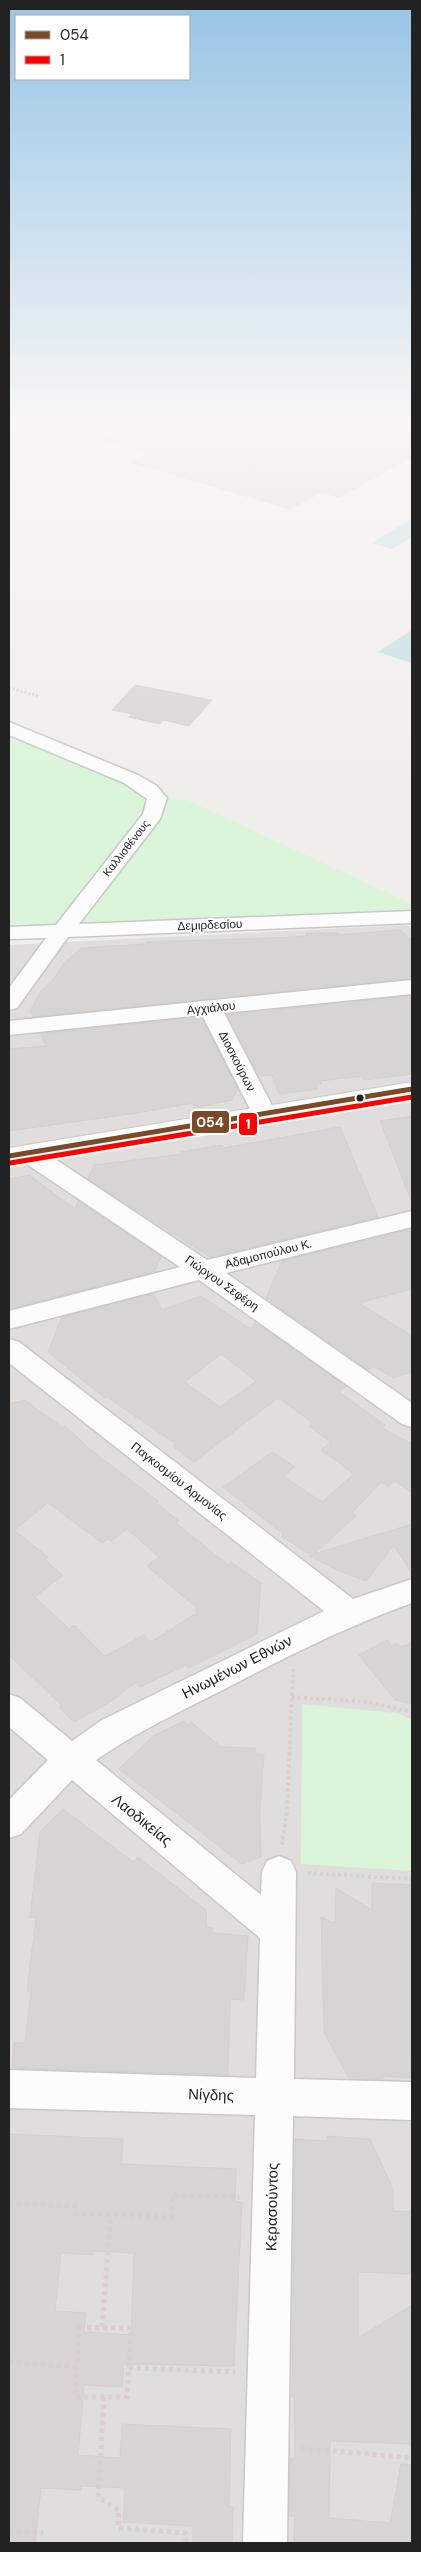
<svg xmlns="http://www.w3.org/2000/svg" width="421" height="2552" font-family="'DM Sans',sans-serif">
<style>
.residential{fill:#dfdedc}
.park{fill:#daf5da}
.water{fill:#bfdbe3}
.building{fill:#d7d4d2;stroke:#d3d0cc;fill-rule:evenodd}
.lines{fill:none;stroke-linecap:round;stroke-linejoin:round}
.minor-casing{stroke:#c9c8c7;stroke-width:3}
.tertiary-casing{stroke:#c9c8c7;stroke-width:2}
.path-far3{stroke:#dccecd;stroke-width:2;stroke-dasharray:1 1;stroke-linecap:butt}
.path-far2{stroke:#dccecd;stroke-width:2.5;stroke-dasharray:2 2;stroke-linecap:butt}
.path-far1{stroke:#dccecd;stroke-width:4;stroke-dasharray:3 3;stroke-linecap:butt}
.path{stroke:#dccecd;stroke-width:5;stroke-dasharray:4 4;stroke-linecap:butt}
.minor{fill:#fdfcfc;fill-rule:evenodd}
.tertiary{fill:#fdfcfc;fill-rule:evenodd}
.bus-1-casing{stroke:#fff;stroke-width:9}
.bus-2-casing{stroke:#fff;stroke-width:9}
.bus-1{stroke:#7a4b2a;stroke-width:5}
.bus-2{stroke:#f00;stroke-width:5}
.bus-dot{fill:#222;stroke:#fff;stroke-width:2}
.labels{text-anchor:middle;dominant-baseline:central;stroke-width:4;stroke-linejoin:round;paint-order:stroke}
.far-street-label{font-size:11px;fill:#222;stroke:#fff}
.street-label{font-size:12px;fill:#222;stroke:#fff}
.near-street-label{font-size:15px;fill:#222;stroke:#fff}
.line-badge{stroke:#fff;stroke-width:2}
.badge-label{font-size:14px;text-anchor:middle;font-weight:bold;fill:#fff}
</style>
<rect width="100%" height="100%" fill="#f0eeeb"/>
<path class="residential" d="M407,925L412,929V2543H9V945Z"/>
<path class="park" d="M9,737L157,798L187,800L412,904V909L9,927Z
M302,1704L396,1713L412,1720V1871L301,1864Z"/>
<path class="water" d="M412,519V537L392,549L371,543Z
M412,630V663L378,652Z"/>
<path class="building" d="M133,424H412V457L339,497L321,492L290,509L131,462L150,453L99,440Z
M135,685L212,700L189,726L163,720L160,724L129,717L133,714L112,710Z
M400,930L412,940V978L33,1017L30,1011L41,991L52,981L65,962L81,948L146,944V942L274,938L306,936V933H338V935Z
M410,996L412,1001V1074L364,1080L362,1076L320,1081L322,1084H316L318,1089L279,1094L272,1075L259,1076L227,1015Z
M201,1017L238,1089L232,1100L194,1108L193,1103L137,1113L9,1131V1049L46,1046L41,1034Z
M412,1116V1200H411L380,1121Z
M340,1127L378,1217L210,1257L88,1179L94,1165L182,1154L181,1152L222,1145L223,1148Z
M29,1175L75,1209L78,1201L161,1257L154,1272L9,1309V1179Z
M412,1229V1289L359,1303L412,1336V1372L394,1378L373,1366L368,1370L266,1298L282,1261Z
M154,1294L162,1310L201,1296L252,1330L255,1322L346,1386L339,1392L385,1425L382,1428L412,1444V1493L395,1481L389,1486L381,1482L352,1513L356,1516L314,1554L412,1524V1574L394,1545L366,1581L337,1570L309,1556L311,1555L281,1536L283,1534L223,1487L272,1452L295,1467L283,1476L322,1502L354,1474L321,1450L331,1442L309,1426L313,1423L278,1398L194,1462L173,1446L176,1444L107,1397L105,1398L48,1352L62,1317ZM221,1354L256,1381L220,1407L185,1382Z
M25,1400L63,1428L65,1426L91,1450L158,1501L156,1503L179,1521L176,1523L228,1565L231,1562L261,1583L257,1634L188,1668L186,1665L140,1687L136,1682L110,1702L74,1722L59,1707L61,1705L9,1655V1404ZM48,1503L102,1543L108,1539L111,1541L127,1529L159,1557L147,1566L197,1608L195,1610L198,1612L151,1642L144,1635L105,1656L74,1625L69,1629L35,1597L63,1575L45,1560L48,1557L14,1530Z
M387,1640L391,1646L397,1643L400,1647L412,1643V1704L395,1700L359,1655Z
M184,1721L188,1725L191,1722L221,1747L255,1748V1754L264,1755L260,1811L261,1857L242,1864L119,1769L153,1736Z
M63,1809L133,1862L138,1857L206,1910L207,1927L212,1928V1933L248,1936L244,2000L230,1999L228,2075L12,2068L14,2043H25L31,1991H27L36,1918H30L40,1832Z
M372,1883L412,1885L411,2078L383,2076V2079H349L324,2032L321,1917L335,1923L336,1888L372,1910Z
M9,2134L123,2139L121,2164L236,2169L235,2201L242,2202L234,2366L124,2364L122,2387L84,2385L78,2455L120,2458L122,2424L231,2429L229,2506H233L232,2543H193V2526L123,2522L125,2488L81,2486V2490L41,2488L35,2543H9ZM93,2251L134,2253L131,2335L84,2332L86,2313L55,2311L61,2253L93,2255Z
M327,2136L370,2139L393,2189V2211L412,2212V2274L358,2272V2338L412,2305V2444L330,2441L329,2518L390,2523L401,2464L412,2465V2543H294V2516H289L290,2458L295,2459L294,2397H292L295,2139L327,2141Z"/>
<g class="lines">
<defs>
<path id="minor" d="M9,722L138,775L157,786L167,798L160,819L79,924L412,911V923L68,937L17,1008L9,1010V988L46,938L9,939V927L56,925L143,814L147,799L124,783L9,735Z
M412,980V994L224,1013L276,1113L272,1118L264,1120L256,1118L252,1113L202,1015L9,1035V1021Z
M28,1145L37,1147L207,1260L412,1211V1227L226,1273L412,1403V1427L402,1424L199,1280L9,1329V1311L180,1267L19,1159L16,1153L19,1147Z
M9,1339L19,1342L353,1599L412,1579V1603C345,1627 282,1659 219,1692C177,1713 135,1733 96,1760L261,1895L262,1872L267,1861L279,1856L291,1861L296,1872L294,2079L412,2082V2120L293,2116L287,2543H243L255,2115L9,2108V2070L256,2078L260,1938L72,1780L21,1834L9,1838V1800L48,1760L9,1727V1694L20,1698L72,1741L102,1720L324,1611L9,1363Z"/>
<path id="tertiary" d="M412,1082V1097L9,1164V1148Z"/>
</defs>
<use href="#minor" class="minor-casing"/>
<use href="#tertiary" class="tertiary-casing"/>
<path class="path-far3" d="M9,432L83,438"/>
<path class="path-far2" d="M9,688L39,696"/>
<path class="path-far1" d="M292,1697L368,1702L412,1712
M282,1845L287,1811L293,1669
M308,1873L412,1879"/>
<path class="path" d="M9,2203L75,2206V2213L171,2217L173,2195L239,2197
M79,2327L131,2328L127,2397H75Z
M102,2327L111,2215
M9,2362L77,2367
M129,2368L235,2372
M104,2397L98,2497L119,2510L118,2528L186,2533V2543
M301,2448L412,2458
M9,2531L43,2533"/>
<use href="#minor" class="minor"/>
<use href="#tertiary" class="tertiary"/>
<defs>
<path id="bus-1" d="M9,1156L412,1089"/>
<path id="bus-2" d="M10,1163L412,1097"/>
</defs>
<use href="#bus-1" class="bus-1-casing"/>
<use href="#bus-2" class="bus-2-casing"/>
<use href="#bus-1" class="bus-1"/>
<use href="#bus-2" class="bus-2"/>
</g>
<linearGradient id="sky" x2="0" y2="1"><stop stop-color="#97c4e6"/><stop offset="0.54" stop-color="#f8f7f6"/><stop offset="1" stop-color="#f8f7f6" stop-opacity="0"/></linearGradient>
<rect width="421" height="781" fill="url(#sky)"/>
<circle class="bus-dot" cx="360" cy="1098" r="4.5"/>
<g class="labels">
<g class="far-street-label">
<text transform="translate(126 848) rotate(-52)">Καλλισθένους</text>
</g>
<g class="street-label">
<text transform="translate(210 925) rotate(-2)">Δεμιρδεσίου</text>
<text transform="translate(211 1008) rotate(-6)">Αγχιάλου</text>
<text transform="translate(237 1061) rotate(63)">Διοσκούρων</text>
<text transform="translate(268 1254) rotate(-14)">Αδαμοπούλου Κ.</text>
<text transform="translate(222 1283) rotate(35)">Γιώργου Σεφέρη</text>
<text transform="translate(179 1481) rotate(38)">Παγκοσμίου Αρμονίας</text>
</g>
<g class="near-street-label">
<text transform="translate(237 1667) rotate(-27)">Ηνωμένων Εθνών</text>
<text transform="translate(142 1820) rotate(39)">Λαοδικείας</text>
<text transform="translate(211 2095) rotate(2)">Νίγδης</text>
<text transform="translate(272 2207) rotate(-89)">Κερασούντος</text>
</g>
</g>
<g class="line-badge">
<rect x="191" y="1110" width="39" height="24" rx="5" fill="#7a4b2a"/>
<rect x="238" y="1112" width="20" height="24" rx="5" fill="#f00"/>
</g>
<g class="badge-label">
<text x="210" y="1127">054</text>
<text x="248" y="1129">1</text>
</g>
<rect width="421" height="2552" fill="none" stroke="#222222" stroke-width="20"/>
<rect x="15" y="15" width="175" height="65" fill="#ffffff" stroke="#a7a7a7"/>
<rect x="25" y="31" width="25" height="8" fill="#7a4b2a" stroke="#a7a7a7"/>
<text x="60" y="40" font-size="15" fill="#222222">054</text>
<rect x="25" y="56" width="25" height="8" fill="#ff0000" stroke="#a7a7a7"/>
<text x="60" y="65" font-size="15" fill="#222222">1</text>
</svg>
